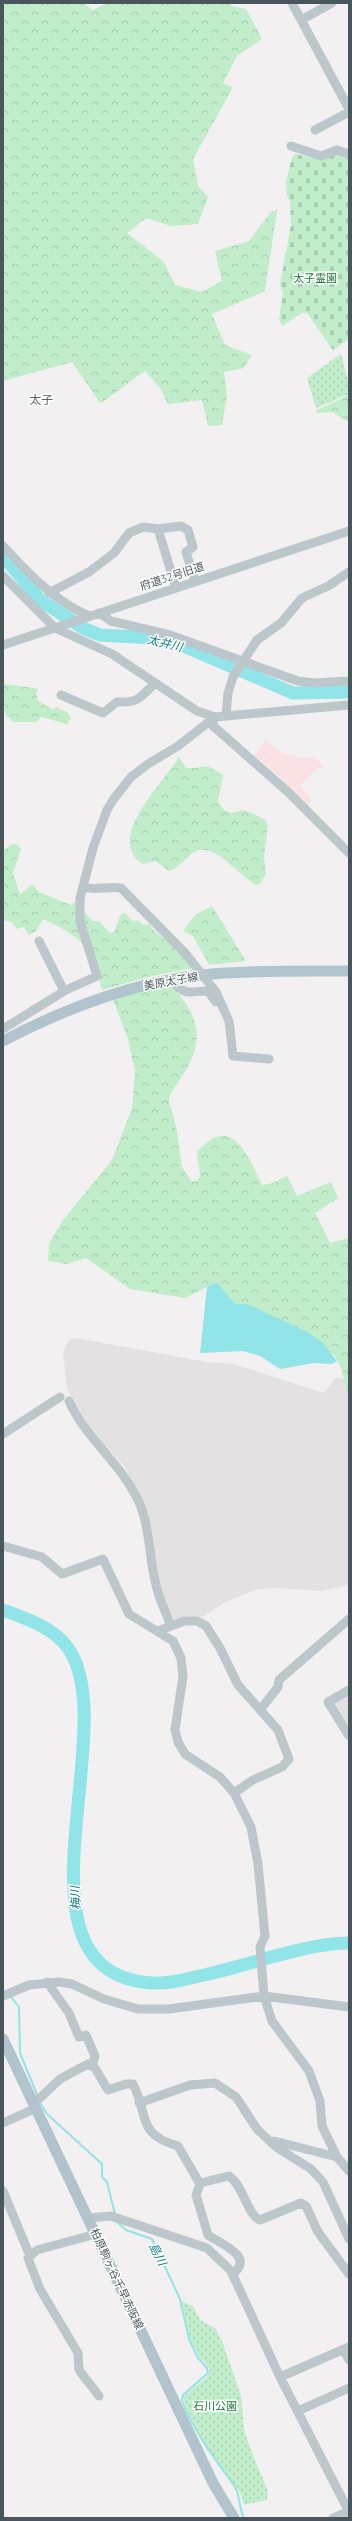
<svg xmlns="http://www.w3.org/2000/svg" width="352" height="2521" font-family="Quicksand,'Noto Sans JP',sans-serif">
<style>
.education{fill:#e3e1e1}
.medical{fill:#fae2e4}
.forest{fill:url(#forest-crowns)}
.cemetery{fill:url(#cemetery-stones)}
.park{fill:url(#park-dots)}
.water{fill:#91e4e7}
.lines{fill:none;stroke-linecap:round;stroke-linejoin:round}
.stream{stroke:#91e4e7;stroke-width:2}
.river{stroke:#91e4e7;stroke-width:13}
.minor{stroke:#bcc7cc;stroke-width:9}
.major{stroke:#b1c4cd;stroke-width:11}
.minor-bridge{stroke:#bcc7cc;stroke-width:9}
.labels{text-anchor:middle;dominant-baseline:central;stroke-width:3;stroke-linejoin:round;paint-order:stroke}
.park-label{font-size:11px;fill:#1d7a3b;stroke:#fff}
.street-label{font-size:11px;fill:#49565c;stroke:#fff}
.neighbourhood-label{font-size:12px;fill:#5d6164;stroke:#fff}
.water-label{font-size:12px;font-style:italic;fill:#138286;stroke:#fff}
</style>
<defs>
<pattern id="forest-crowns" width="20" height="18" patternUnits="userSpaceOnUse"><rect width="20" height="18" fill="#c1edca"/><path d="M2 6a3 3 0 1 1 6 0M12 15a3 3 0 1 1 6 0" fill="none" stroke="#a7cdb0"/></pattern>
<pattern id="cemetery-stones" width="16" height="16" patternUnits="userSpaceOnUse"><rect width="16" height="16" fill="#c1edca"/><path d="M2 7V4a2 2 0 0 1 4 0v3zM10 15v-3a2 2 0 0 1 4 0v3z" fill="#a7cdb0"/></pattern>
<pattern id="park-dots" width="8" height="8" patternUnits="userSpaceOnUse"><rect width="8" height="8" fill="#c1edca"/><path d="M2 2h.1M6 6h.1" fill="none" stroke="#a7cdb0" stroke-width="1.8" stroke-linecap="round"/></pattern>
</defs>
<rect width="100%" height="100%" fill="#f2f0f0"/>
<path class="education" d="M76,1338L207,1362L233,1364L324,1393L336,1377L349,1381V1585L322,1591L278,1588L258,1589L225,1602L205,1616L174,1619L162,1600L145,1509L125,1467L82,1422L67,1388L63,1352L69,1340Z
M349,1694V1730L334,1708L335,1703Z"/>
<path class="medical" d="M266,740L280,752L303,758L313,757L324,766L316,769L300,785L311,798L309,807L275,773L254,755Z"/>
<path class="forest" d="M3,3H83L93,10L107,3H227L235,7L246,9L262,39L237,56L223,83L233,87L193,159L198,186L208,197L198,224L171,226L146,218L127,233L164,262L175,285L202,292L222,281L215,251L249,241L271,212L277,210L265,291L212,314L225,345L252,355L244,368L224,372L227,395L222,425L208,426L202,400L168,404L160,388L145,371C129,381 116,394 100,403L72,362L3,381Z
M349,395V422L332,412L316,413L317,410Z
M3,684L35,688L38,689L36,693L38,701L54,710L56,707L68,713L71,718L67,724L41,717L36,722H13L5,714Z
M179,757L186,768C208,769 202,761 223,775L218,801L224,810L231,813L243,810L252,813L265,820L268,825L264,856L266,873L261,883L256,885C240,877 216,843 196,851C186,856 180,868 169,871L155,861L143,864C103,838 165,782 179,757Z
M12,844L18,845L21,849L13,873L20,895L32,884L39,892L71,905L74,902L78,904L92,921H99L110,933L114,932L121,914L125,913L132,921L138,920L143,925L150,924L152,929L172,945L193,968L148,977L102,990C93,946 81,937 43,919L36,931L29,935L24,927L17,929L12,922L3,920V851Z
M212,906L246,961L209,965L193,936L183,931L195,915Z
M173,987C179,995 187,1003 191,1012C206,1044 188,1069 170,1094L169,1100L177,1131L182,1167L191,1181H197L200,1176L197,1152C232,1112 247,1155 262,1185L273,1183L287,1176L297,1196L331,1182L338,1198L315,1213L330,1243L349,1238V1393L346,1389L342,1370L335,1356L247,1304H235L217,1282L185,1298L130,1289L86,1258L67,1264L48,1261L49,1244L63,1220L112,1160L132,1108L135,1072L128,1039L112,997L150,988Z"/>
<path class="cemetery" d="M295,154L323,160L333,154L349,158V339L333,350L307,313H302L282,326L279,319L283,292L280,285L291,225L290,201L287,196L286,182L292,157Z"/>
<path class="park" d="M341,354L349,385V394L316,408L307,378Z
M182,2301L193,2306L200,2320L216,2329L223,2344L241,2396L244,2429L248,2443L268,2492L267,2500L243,2505C245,2494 231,2482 225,2474C217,2463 180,2405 184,2396L208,2376L210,2369L199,2356L190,2338Z"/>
<path class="water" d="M217,1282L235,1304H247L309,1333L323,1343L337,1361L332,1364L314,1363L280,1369L260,1356L243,1351L200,1353L207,1287Z"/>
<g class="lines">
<path class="stream" d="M11,1997L19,2007L20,2053L38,2097
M39,2101L47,2114L102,2164V2177L107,2182L115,2214
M117,2222L126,2230L152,2239L180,2299L189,2339L198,2358L207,2368L208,2373L183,2395L182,2401C194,2431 214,2458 233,2484C241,2494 238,2507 244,2518"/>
<path class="river" d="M3,556L40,600L83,628L100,635L155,638L186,647L293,693L349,692
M3,1610C25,1618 53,1627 68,1648C125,1728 1,1973 152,1983C170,1984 186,1979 204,1975C248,1966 305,1943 349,1943"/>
<path class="minor" d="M292,3L349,109
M301,20L332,3
M315,130L349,112
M291,146L321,156L337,150L349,154
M158,529L176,588
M3,546C29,574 54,601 89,616
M3,576L55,628L112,654L197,711L215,717L349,705
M49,593L89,572L114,553L129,533L143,527L158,529L181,526L188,530L193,547L186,552L195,581
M99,613L111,621L170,635L298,681L314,683L349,681
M3,645L349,531
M61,695L103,713L117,702C138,703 140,698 154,684
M226,715L228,693L233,677L257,640L281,623L302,598L328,586L349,572
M215,717L212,725L288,792L349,853
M83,887C96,891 107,886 121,888L185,953
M39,941L64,991
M172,980C185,997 188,991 208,991L216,1002
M216,992L229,1021L233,1056L269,1059
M3,1029L66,990L97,976L80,921V898L93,848L107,810L113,800L131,777L148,764L178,746L215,717
M69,1401C86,1439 118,1460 137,1498C149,1521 149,1552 154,1576C157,1594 164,1609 171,1625
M3,1434L60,1397
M3,1546L42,1557L62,1574L103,1559L129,1614L173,1641L181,1658L183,1676L175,1730L178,1742L185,1754L220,1777L234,1793L251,1827L258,1864L265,1936L260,1947L264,1996L272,2021L309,2071L320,2101L322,2126L337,2157L349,2171
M158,1631L184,1621H197L206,1626L220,1648L238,1685L278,1730L289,1759L282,1767L253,1780L234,1793
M349,1690L328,1702L349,1736
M260,1710L278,1687L279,1680L349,1619
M47,1982L69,2013L79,2037L86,2035L95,2056L92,2066
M3,1996L29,1985L59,1982L72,1984L104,1999L138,2009H169L264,1996L349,2007
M33,2102L40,2098L60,2079L88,2064L95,2068L108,2090L126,2084H133C149,2115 136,2134 178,2146L200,2184L196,2195L208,2235C223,2245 254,2256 233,2274
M139,2103L190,2085L215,2083L236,2097L257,2129L276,2147L311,2169L323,2182L349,2239
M3,2123L36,2108
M274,2141L337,2157
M200,2183L229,2176C243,2185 248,2216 260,2220L301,2203L306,2206L318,2232L349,2274
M3,2191L30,2256
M89,2218L111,2216L207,2248L231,2271L280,2377L349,2512
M96,2234L37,2250L28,2258L40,2289L78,2353L79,2370L99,2396
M344,2350L349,2360
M280,2377L349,2347
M298,2411L349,2388
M333,2518L349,2511"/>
<path class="major" d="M3,1041C68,1007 138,980 212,974C258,970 304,971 349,971
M3,2039L213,2483L234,2518"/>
<path class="minor-bridge" d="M185,953L216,992"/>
</g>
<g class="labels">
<g class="park-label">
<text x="315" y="278">太子霊園</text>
<text x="215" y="2406">石川公園</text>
</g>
<g class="street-label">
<text transform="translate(172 576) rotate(-18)">府道32号旧道</text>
<text transform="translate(171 981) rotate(-10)">美原太子線</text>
<text transform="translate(117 2279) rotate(65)">柏原駒ヶ谷千早赤阪線</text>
</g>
<g class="neighbourhood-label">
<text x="41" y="399">太子</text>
</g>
<g class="water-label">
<text transform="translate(165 643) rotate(13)">太井川</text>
<text transform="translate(75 1898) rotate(-94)">梅川</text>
<text transform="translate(158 2254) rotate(62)">島川</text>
</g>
</g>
<rect width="352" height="2521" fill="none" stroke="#49565c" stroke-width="8"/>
</svg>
